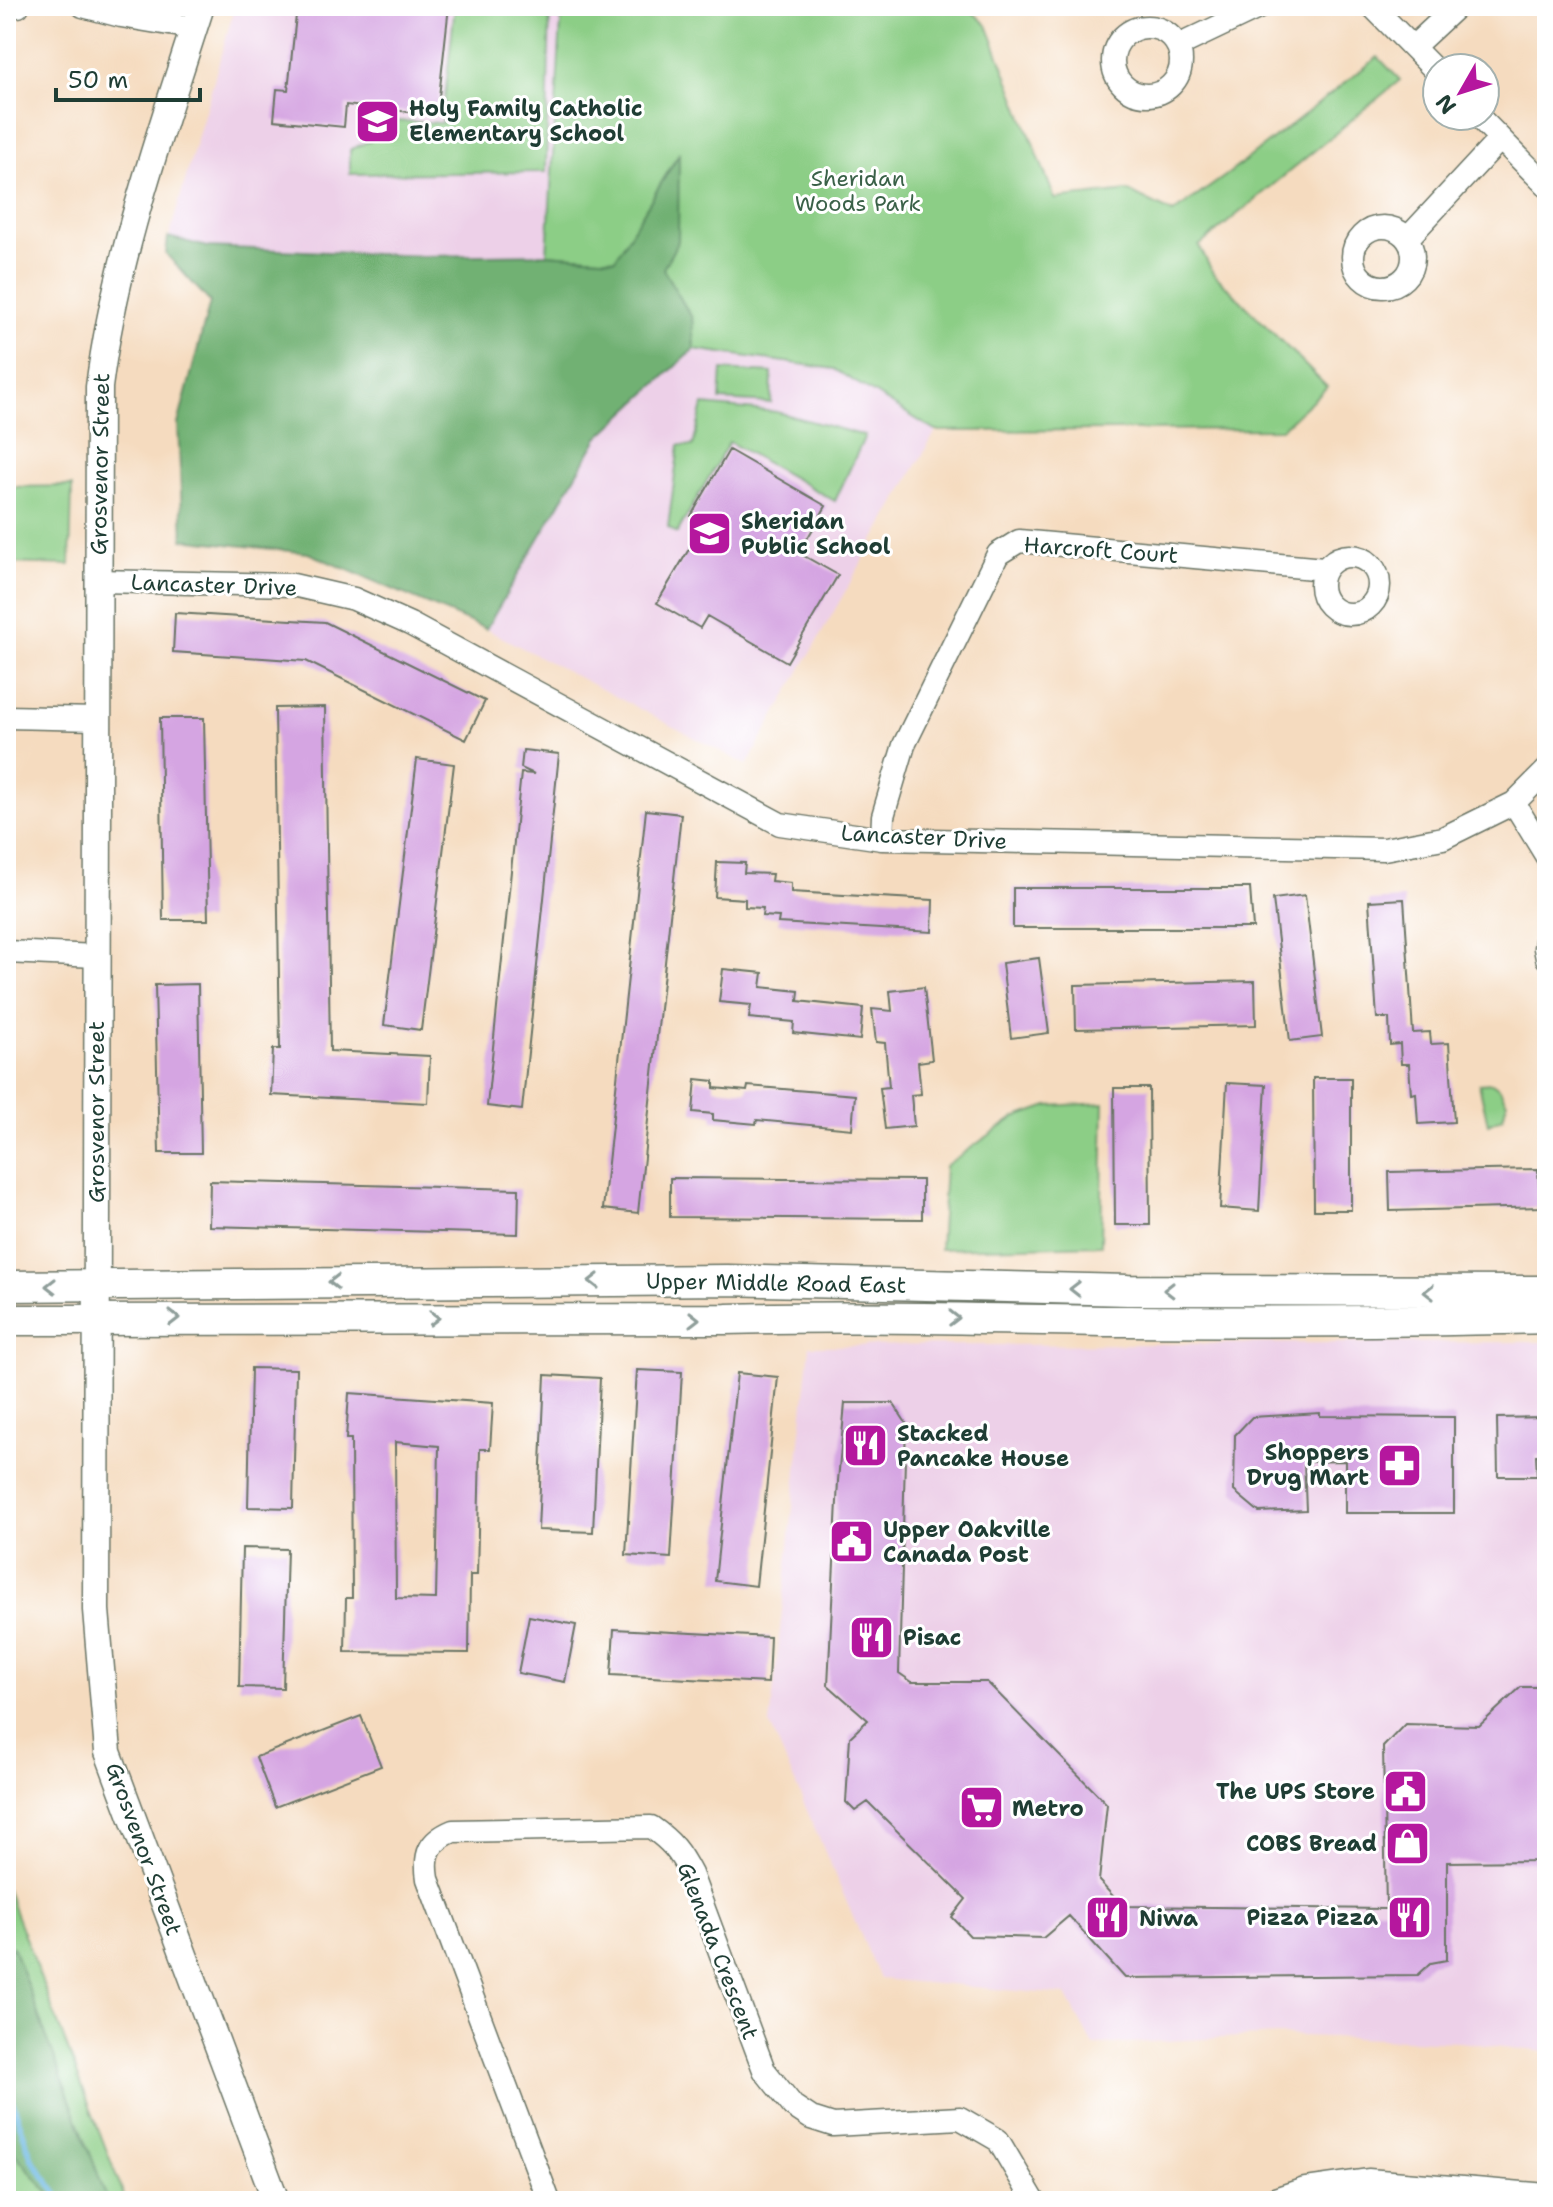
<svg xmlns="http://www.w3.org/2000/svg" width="1553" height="2207" font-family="'Shantell Sans',sans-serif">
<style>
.built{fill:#edd0e8}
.green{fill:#8cce86;stroke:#56865d;stroke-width:2}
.forest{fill:#71b173;stroke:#487754;stroke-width:2}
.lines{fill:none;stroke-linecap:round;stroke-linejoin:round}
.stream{stroke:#69b7e3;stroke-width:6}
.building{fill:#d5a5e2;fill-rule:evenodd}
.minor-casing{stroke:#6a7465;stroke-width:25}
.tertiary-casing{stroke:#6a7465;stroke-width:29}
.secondary-casing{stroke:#6a7465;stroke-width:33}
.minor{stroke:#fff;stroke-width:22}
.tertiary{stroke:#fff;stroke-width:26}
.secondary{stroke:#fff;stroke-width:30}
.oneway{stroke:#8f9e9a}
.labels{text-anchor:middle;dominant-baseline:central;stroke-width:6;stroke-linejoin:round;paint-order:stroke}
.poi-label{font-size:22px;font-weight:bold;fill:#1f3d34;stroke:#fff;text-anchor:start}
.park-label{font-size:22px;fill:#3a6148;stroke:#fff}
.street-label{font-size:22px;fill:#1f3d34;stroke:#fff}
</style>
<rect width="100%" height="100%" fill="#fff"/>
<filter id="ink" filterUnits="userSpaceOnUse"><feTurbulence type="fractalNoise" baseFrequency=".0125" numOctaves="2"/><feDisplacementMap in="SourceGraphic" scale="16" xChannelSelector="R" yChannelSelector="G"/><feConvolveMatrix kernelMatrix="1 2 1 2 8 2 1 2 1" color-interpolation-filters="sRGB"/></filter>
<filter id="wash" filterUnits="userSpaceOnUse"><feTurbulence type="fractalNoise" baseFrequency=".006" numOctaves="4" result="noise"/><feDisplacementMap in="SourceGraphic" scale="32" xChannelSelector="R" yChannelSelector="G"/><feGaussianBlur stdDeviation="1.8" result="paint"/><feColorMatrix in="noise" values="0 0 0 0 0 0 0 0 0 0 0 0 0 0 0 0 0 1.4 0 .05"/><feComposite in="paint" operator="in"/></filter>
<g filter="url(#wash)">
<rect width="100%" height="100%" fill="#f5dbbf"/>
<path class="built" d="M235,6H562L547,254L422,256L208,247L169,237Z
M694,349L834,369L936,431L747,765L486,629L598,438Z
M1547,1342V2052L1459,2042L1276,2035L1093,2045L1066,1995L880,1979L770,1725L810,1346Z"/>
<path class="green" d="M455,6H550L546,172L350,174V150L371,140L373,120L442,123Z
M562,6H966L987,25L1055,199L1128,191L1173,213L1228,174L1378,57L1400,80L1199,246L1213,273L1327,387L1281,429L936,431L834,369L694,349L692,318L662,269L678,241V155L616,259L547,254Z
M722,370L772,373L771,403L720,400Z
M703,405L777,412L865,436L835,501L729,442L677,533L668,527L679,445L693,446Z
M72,486L70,565L6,563V487Z
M1492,1083L1500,1089L1507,1102L1503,1117L1488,1124L1479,1084Z
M1104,1103L1101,1245L940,1249L945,1166L1014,1118L1048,1106Z
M6,1888L126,2201H6Z"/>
<path class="forest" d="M679,154L678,241L663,269L692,318L694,349L598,438L486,629L308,553L183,539L178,424L210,302L166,254L168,237L208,247L422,256L547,254L615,259Z
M13,1947L108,2201H55L6,2143V1949Z"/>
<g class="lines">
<path class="stream" d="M6,2083L32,2159L62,2201"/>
</g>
<g id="blocks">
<path class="building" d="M297,6H449L437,115L346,105L344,127L274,120L277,89L288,90Z
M729,450L826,506L799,553L838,575L787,662L707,616L700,628L657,603L704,524L691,516Z
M175,613L325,622L485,701L466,740L306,661L173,652Z
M325,707L330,1051L430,1056L428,1103L271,1095L273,1049H280L275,708Z
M160,718H204L208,920H163Z
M523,750L559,754L522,1110L487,1106L521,773L534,774L521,768Z
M417,759L454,764L421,1030L384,1025Z
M646,810L681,814L638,1213L603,1209Z
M717,862L745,863L744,873L772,874L771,881L791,883V892L933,900L932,932L778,923L779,917L762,916L763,908L745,907V899L715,897Z
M1013,888H1250L1253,928H1013Z
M1305,895L1322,1037L1290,1041L1273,899Z
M1404,899L1413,1033L1430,1032L1431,1044L1449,1043L1454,1122L1418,1124L1416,1093L1411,1094L1409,1064H1401L1400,1044L1390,1045L1389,1018H1377L1369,901Z
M1039,958L1049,1033L1011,1038L1002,963Z
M723,969L763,973L761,987L799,991L798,1001L863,1008L860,1040L793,1033L794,1022L749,1018L751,1005L719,1002Z
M1255,981L1256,1025L1076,1029L1075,985Z
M198,984L201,1153H159L155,985Z
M924,987L932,1060L918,1062L921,1094L911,1095L914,1126L885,1129L880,1088L889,1087L885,1043L876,1042L872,1009L892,1011L890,991Z
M1313,1078H1351V1210H1314Z
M696,1079L714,1081V1088L747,1091L748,1086L855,1095L852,1129L757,1120L756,1124L713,1120V1114L693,1112Z
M1227,1083L1266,1085L1259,1211L1220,1208Z
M1114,1088H1149L1150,1225H1115Z
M1538,1169L1540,1207L1390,1211L1389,1172Z
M670,1178L922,1180V1219L670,1217Z
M210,1181L519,1189L518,1234L209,1226Z
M251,1368L296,1369L293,1508L248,1507Z
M637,1370L682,1372L671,1558L626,1555Z
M737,1373L778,1377L756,1586L715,1581Z
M545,1375L600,1378L593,1532L538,1530Z
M349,1393L493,1403L490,1449H480L477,1575H470L469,1653L345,1652L346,1598H352L351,1439H346ZM395,1442L439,1446L436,1599L396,1598Z
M845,1403H893L906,1423L899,1673L912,1682H987L1107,1804L1099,1881L1122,1906L1386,1909L1383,1747L1405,1724L1479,1726L1521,1687H1547V1861L1447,1862V1960L1431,1963L1418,1975L1125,1978L1069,1916L1043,1938L970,1936L952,1917L966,1899L868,1802L855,1811L846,1802L850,1737L868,1720L828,1685L838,1481Z
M1320,1413V1416L1454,1417V1513H1345V1461L1304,1462L1306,1510L1259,1512L1234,1491L1235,1435L1252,1417Z
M1545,1417L1546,1455H1536L1537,1476H1498L1497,1418Z
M242,1548L287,1549L283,1688L239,1687Z
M529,1616L576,1625L565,1682L518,1673Z
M614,1629L770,1637L768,1683L611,1675Z
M361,1716L381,1766L275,1807L256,1757Z"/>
</g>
</g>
<g filter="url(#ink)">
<use href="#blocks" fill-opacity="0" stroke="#6a7465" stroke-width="2"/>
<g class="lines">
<defs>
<path id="minor" d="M83,6L121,16L193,28
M1372,6L1437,72
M6,8L18,6
M1113 61a34 34 0 1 1 68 0a34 34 0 1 1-68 0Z
M1178,46L1262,6
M1413,47L1457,6
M1478,116L1547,186
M1353 257a30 30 0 1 1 60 0a30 30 0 1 1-60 0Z
M1407,239L1500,139
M1321 585a29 29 0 1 1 58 0a29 29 0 1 1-58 0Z
M97,581L293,585L354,599L410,624L780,824L882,839L1384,849L1443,838L1514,803L1547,770
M6,717L97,719
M1514,803L1547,857
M882,839L883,816L904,745L998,554L1019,541L1324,569
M1547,935L1545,948L1547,958
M6,952L97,956
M549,2201L428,1879C424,1854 429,1841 453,1831L651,1827C672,1842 679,1851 691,1874L764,2070L793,2106L811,2118L833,2125L960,2118L998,2140L1034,2201"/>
<path id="tertiary" d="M201,6C161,131 116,256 99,387L96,1610L108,1752L276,2201
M1275,2201L1305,2191L1368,2182L1547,2197"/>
<path id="secondary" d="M6,1286L727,1280L1128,1290L1547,1291
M6,1320L726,1319C860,1315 993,1320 1127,1321C1267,1322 1407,1322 1547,1318"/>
</defs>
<use href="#minor" class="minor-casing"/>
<use href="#tertiary" class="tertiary-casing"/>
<use href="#secondary" class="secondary-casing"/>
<use href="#minor" class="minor"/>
<use href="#tertiary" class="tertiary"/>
<use href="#secondary" class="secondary"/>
</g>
<defs><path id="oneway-chevron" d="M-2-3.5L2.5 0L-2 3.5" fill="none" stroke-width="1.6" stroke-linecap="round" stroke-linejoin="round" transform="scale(2)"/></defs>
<g class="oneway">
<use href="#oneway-chevron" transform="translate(594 1281) rotate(180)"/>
<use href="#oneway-chevron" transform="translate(334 1282) rotate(180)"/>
<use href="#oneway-chevron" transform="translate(51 1286) rotate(180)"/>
<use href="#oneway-chevron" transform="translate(1075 1289) rotate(-179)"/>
<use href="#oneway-chevron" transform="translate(1169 1290) rotate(-180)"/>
<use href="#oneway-chevron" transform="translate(1429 1292) rotate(-180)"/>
<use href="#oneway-chevron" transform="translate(174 1318)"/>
<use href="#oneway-chevron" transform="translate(434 1318)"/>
<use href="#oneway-chevron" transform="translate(954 1318) rotate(1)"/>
<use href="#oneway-chevron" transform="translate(694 1319)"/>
</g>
</g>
<defs>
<symbol id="school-square" viewBox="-11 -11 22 22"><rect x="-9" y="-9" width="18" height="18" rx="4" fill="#b5179e" stroke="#fff"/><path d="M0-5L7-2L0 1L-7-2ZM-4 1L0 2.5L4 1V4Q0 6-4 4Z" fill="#fff"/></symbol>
<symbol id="restaurant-square" viewBox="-11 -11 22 22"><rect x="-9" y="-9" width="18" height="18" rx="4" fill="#b5179e" stroke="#fff"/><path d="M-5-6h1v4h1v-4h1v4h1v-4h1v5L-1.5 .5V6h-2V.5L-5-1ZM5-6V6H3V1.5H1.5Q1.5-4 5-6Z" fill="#fff"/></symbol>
<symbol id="pharmacy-square" viewBox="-11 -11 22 22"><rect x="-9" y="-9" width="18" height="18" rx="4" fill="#b5179e" stroke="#fff"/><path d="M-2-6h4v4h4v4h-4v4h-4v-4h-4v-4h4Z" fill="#fff"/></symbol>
<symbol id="civic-square" viewBox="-11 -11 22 22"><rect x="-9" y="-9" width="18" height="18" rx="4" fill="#b5179e" stroke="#fff"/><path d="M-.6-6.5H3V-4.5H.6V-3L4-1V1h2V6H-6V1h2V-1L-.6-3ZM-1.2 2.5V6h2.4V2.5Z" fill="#fff"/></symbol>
<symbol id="supermarket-square" viewBox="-11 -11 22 22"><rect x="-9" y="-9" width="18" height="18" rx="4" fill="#b5179e" stroke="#fff"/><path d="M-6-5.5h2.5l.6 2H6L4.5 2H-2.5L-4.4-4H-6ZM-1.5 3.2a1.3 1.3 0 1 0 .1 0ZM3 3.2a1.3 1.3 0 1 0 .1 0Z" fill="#fff"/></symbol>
<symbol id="shop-square" viewBox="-11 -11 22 22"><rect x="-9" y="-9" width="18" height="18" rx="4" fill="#b5179e" stroke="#fff"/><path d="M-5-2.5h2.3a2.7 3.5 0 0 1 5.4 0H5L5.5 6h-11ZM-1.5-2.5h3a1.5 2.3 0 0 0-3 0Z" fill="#fff"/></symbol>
</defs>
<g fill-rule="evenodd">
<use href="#school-square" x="352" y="96" width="51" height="51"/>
<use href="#school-square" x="684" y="508" width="51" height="51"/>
<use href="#restaurant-square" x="840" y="1420" width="51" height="51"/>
<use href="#pharmacy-square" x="1374" y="1440" width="51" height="51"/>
<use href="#civic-square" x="826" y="1516" width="51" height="51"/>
<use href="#restaurant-square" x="846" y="1612" width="51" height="51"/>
<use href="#civic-square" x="1380" y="1766" width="51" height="51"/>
<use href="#supermarket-square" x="956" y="1782" width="51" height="51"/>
<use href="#shop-square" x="1382" y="1818" width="51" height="51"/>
<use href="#restaurant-square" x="1384" y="1892" width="51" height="51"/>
<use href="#restaurant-square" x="1082" y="1892" width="51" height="51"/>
</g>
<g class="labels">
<g class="poi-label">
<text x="409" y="108">Holy Family Catholic<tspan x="409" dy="25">Elementary School</tspan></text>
<text x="741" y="521">Sheridan<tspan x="741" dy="25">Public School</tspan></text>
<text x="897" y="1433">Stacked<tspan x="897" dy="25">Pancake House</tspan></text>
<text x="1369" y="1452" text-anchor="end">Shoppers<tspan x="1369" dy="25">Drug Mart</tspan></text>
<text x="883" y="1529">Upper Oakville<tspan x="883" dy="25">Canada Post</tspan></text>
<text x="903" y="1637">Pisac</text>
<text x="1375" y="1791" text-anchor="end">The UPS Store</text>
<text x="1012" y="1808">Metro</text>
<text x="1377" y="1843" text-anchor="end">COBS Bread</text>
<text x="1378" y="1917" text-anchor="end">Pizza Pizza</text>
<text x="1139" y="1918">Niwa</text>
</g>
<g class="park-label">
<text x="858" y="178">Sheridan<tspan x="858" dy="25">Woods Park</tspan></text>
</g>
<g class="street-label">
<text transform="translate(100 464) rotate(-89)">Grosvenor Street</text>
<text transform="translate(1101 550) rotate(4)">Harcroft Court</text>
<text transform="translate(214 585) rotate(2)">Lancaster Drive</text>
<text transform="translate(924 837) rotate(3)">Lancaster Drive</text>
<text transform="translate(96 1112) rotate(-90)">Grosvenor Street</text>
<text transform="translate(776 1283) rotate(1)">Upper Middle Road East</text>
<text transform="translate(144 1849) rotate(70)">Grosvenor Street</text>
<text transform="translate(718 1951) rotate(69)">Glenada Crescent</text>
</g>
</g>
<rect width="1553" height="2207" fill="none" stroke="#fff" stroke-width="32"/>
<g transform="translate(1461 92) rotate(231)"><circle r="38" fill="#ffffff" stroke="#a5b1ae" stroke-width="2"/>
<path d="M0-6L14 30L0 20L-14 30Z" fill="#b5179e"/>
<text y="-12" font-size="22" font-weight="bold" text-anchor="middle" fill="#1f3d34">N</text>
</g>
<path d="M56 88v12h144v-12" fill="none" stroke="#1f3d34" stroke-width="4"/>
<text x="68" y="88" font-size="24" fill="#1f3d34" stroke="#ffffff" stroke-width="6" paint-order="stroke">50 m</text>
</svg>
